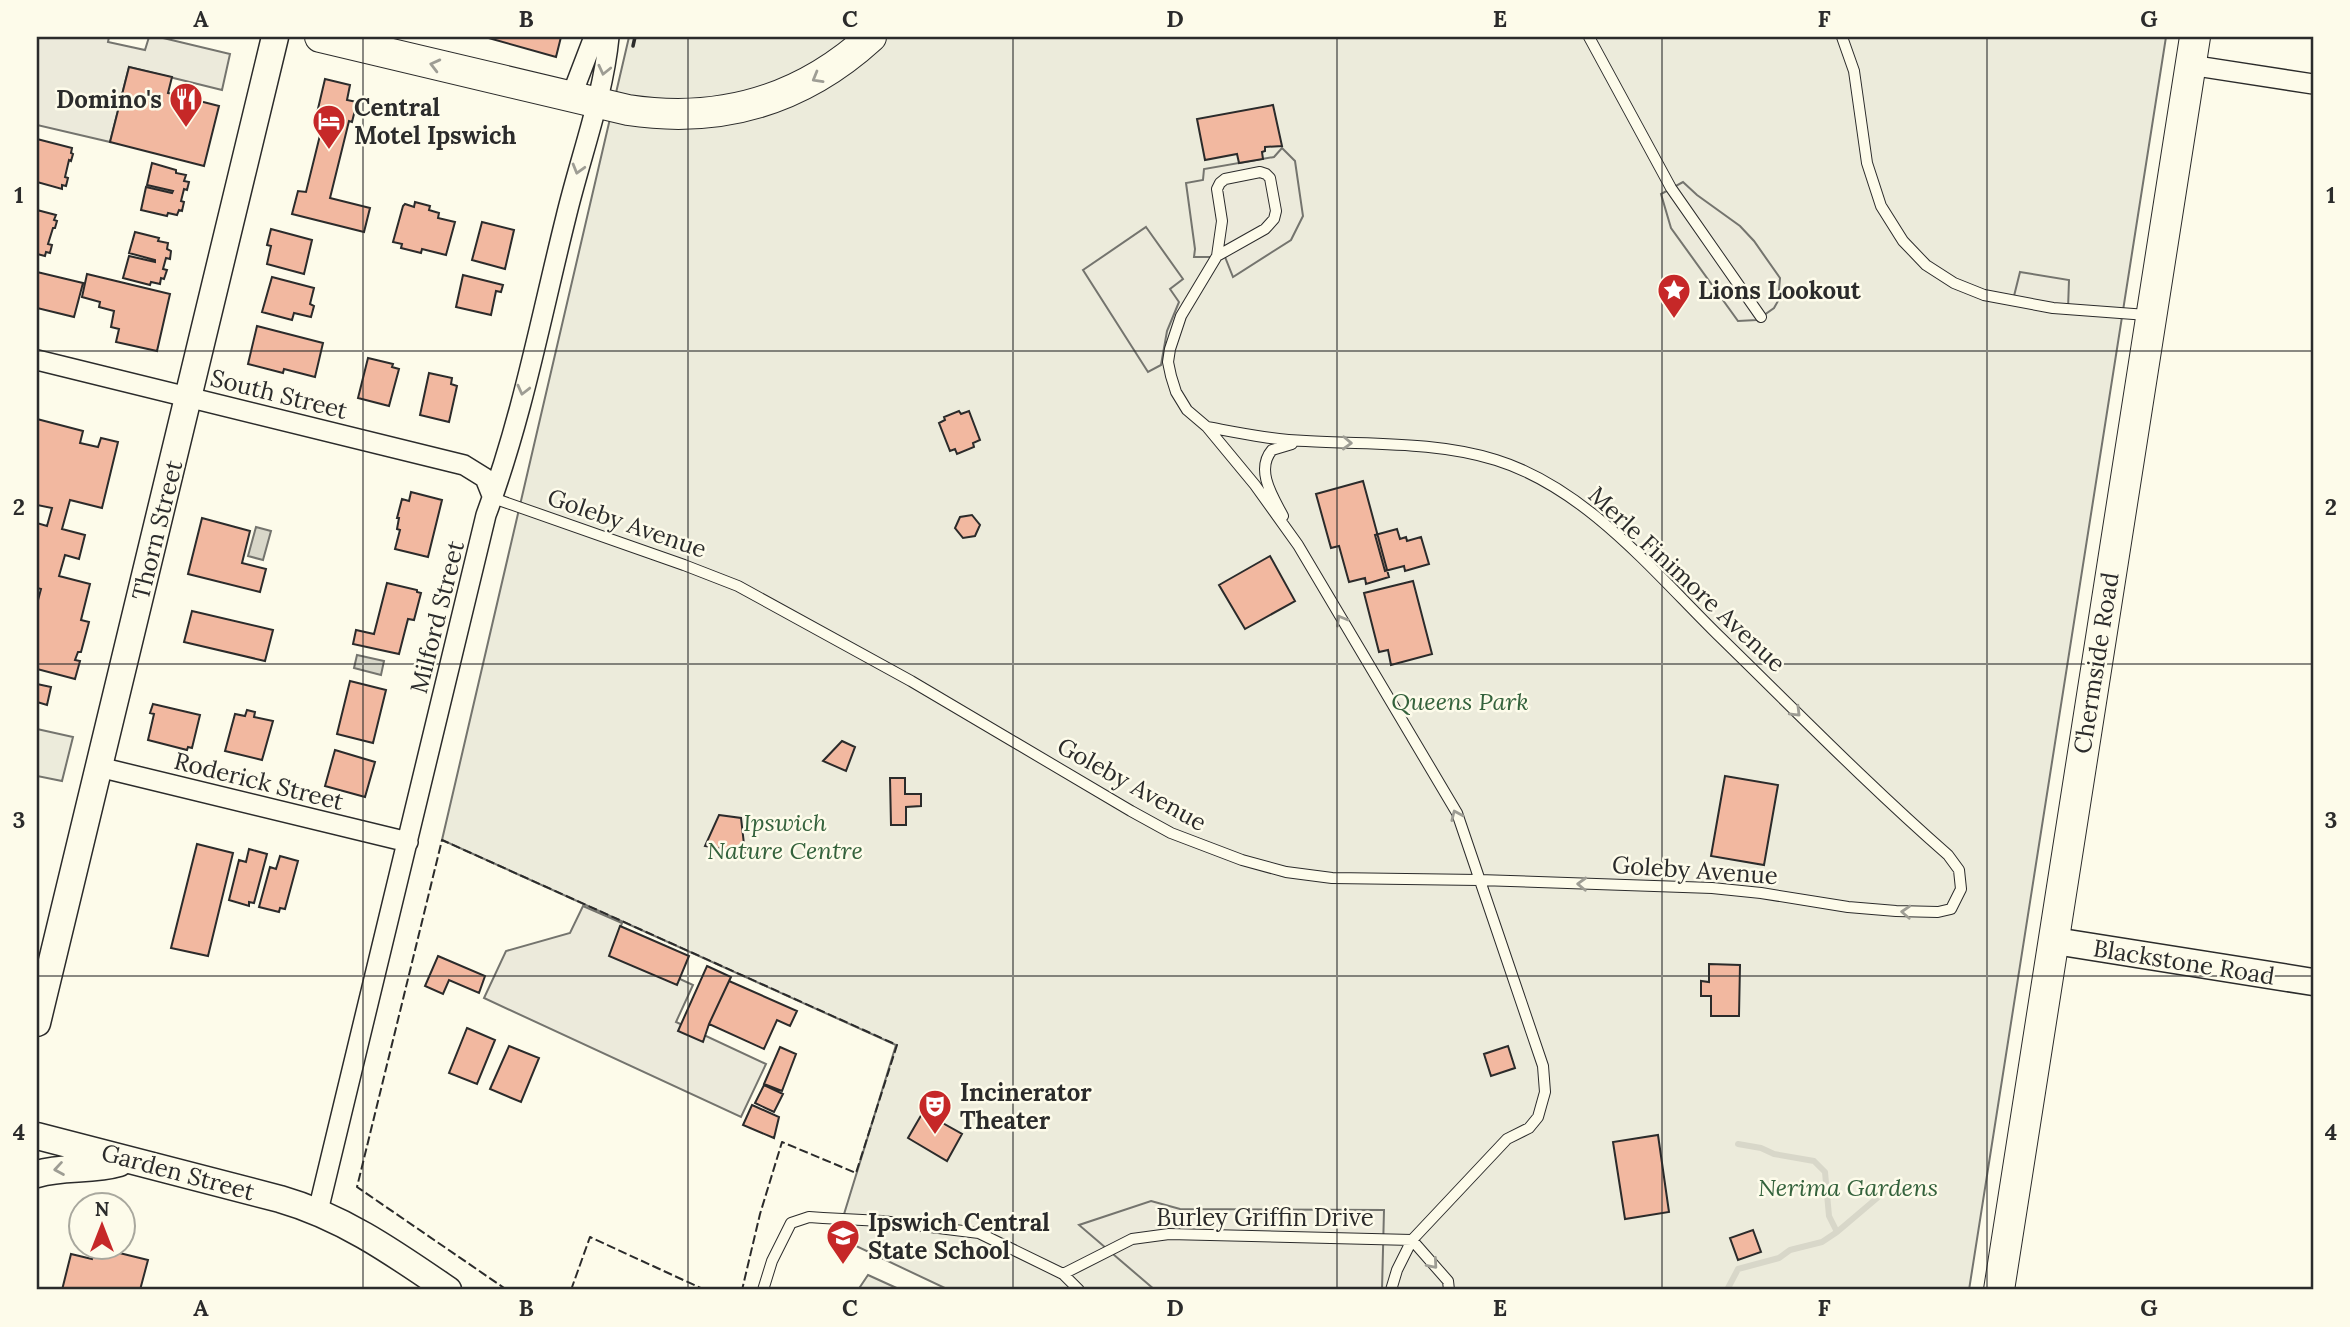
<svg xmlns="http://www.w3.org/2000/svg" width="2350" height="1327" font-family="Lora,serif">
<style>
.green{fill:#ecebdb;stroke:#74746e;stroke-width:2}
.parking{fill:#eceadb;stroke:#74746e;stroke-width:2}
.water{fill:#d8d7c9;stroke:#74746e;stroke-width:2}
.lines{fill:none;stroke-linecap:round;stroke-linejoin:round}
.stream{stroke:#d8d7c9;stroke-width:6}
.building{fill:#f2b8a0;stroke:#2b2b2b;stroke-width:2}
.lane-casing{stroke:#2b2b2b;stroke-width:12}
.street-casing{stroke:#2b2b2b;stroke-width:22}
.secondary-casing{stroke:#2b2b2b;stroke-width:29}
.primary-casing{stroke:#2b2b2b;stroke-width:32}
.lane{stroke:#fdfbea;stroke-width:10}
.street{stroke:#fdfbea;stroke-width:19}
.secondary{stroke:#fdfbea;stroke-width:26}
.primary{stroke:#fdfbea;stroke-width:30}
.fence{stroke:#2b2b2b;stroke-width:2;stroke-dasharray:9 3.5;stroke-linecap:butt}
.wall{stroke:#2b2b2b;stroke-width:3.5}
.oneway{stroke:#9e9d94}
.grid{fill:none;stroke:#2b2b2b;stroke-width:2;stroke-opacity:0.55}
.labels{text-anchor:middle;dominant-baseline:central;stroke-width:5;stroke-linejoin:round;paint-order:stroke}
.poi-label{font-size:24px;font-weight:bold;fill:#2b2b2b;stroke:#fdfbea;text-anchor:start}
.street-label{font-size:24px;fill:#2b2b2b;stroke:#fdfbea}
.park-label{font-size:24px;font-style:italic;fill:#34623c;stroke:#fdfbea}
.neatline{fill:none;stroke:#2b2b2b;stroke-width:2.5}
.grid-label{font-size:23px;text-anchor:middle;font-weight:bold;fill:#2b2b2b}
</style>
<rect width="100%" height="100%" fill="#fdfbea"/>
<path class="green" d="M629,37H2166L1969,1290H949L837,1237L896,1045L442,840Z
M37,729L73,737L62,781L37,776Z
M868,1275L901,1290H858Z"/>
<path class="parking" d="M37,37H109L108,42L145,50L149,37H159L230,54L222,90L129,67L110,142L37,125Z
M1282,148L1295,161L1303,216L1291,240L1233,277L1225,257H1194L1195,249L1186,183L1203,180L1204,169L1274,157Z
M1683,182L1697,195L1740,226L1754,241L1780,278L1778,301L1774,308L1757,320L1738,321L1671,228L1661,194Z
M1146,227L1183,279L1170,289L1179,302L1167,331L1161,365L1148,372L1083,270Z
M2020,272L2069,280L2068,309L2013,300Z
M583,906L622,923L613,948L693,985L676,1022L766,1064L741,1117L484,998L506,951L570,933Z
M1151,1201L1180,1209L1384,1210L1382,1290H1155L1079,1225Z"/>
<path class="water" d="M256,527L271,531L263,560L248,556Z
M357,655L384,661L381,675L354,668Z"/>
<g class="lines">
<path class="stream" d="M1738,1144L1761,1148L1774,1154L1814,1161L1825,1172L1829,1216L1837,1232
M1727,1290L1738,1269L1779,1258L1790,1250L1822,1242L1837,1232L1883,1193"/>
</g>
<path class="building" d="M485,37H561L556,57Z
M129,67L172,77L168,93L219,106L204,166L110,142Z
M325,79L350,85L347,100L357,102L352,122L349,121L330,198L370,208L364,232L292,214L298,191L306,192L325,115L317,113Z
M1273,105L1282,146L1265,147V151L1262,152L1263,159L1239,163L1237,154L1205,160L1197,119Z
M37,139L72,148L71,153L73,154L71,161L69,160L65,177L68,178L66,186L62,185V189L37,182Z
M152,163L176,170V173L186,175L184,181L189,182L187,190L184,189L181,201L184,202L182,211L179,210L177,215L168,213L167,216L141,210L146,187L172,193L173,191L147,185Z
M415,202L430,206L429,210L439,213L438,218L455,222L446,255L422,249L421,253L401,248L402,244L393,242L403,206L405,204L414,207Z
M37,210L56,215L54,220L57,221L55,228H53L48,244L52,245L50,253L46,252L45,256L37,254Z
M482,222L514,230L505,269L472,260Z
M271,229L312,240L304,274L267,264L271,246L267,245Z
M135,232L159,238L158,241L168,243L167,249L171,251L170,259L166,258L163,269L167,270L164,279L161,278L160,284L151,282L150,285L123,278L129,256L155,262V260L129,253Z
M37,272L83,283L74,317L37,308Z
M87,274L170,294L157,351L116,342L119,329L111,327L114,311L99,307L100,302L82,297Z
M463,275L503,285L501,292L496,291L491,315L456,307Z
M272,277L314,288L310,304L314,306L311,317L294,313L292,320L262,312Z
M257,326L323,343L315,377L284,369L283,373L248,364Z
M368,358L393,364L392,367L399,369L389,406L358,398Z
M429,373L452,378L451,384L457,386L449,422L420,415Z
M959,411L961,414L969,411L980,440L973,443L974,447L957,454L955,449L950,451L939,423L945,420L944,417Z
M37,419L83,431L80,443L98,447L101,438L118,442L102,508L70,500L62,529L85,535L79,559L65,555L59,576L90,584L81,620L89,622L81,652H78L75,660L80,661L75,679L37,669V604L41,589L37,588V523L47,526L52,508L37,505Z
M1363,481L1389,577L1366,584L1365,578L1349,582L1339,546L1331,548L1316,494Z
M411,492L442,500L428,557L395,549L400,530L397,529L399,518H397L402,499L409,501Z
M972,515L980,525L975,536L963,538L955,528L960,517Z
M202,518L250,531L242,563L266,569L260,592L188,574Z
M1397,529L1400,539L1406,537L1407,541L1421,537L1429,564L1405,571L1404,566L1385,571L1375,535Z
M1270,556L1295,601L1245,629L1219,585Z
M1413,581L1432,654L1391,665L1388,650L1379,652L1364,593Z
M387,583L417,590V592L421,593L414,620L408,619L399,654L353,644L356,630L374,634Z
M192,611L273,630L265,661L184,642Z
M350,681L386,690L373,743L337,734Z
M37,684L51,687L47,705L37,702Z
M153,704L200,715L192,748L188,747L187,750L148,740L154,714L150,713Z
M247,710L255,712L254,717L273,721L262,760L225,751L235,714L245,716Z
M842,741L855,747L846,771L823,761Z
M335,750L375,762L365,797L325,786Z
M1725,776L1778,785L1764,865L1711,856Z
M890,778H905V794H921V806L906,807V825H891Z
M719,815L741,818L745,853L705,846Z
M197,844L233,853L208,956L171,948Z
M249,849L267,854L254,903L249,902V906L229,900L239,860L246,862Z
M280,856L298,861L285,909L280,908L279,912L259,907L270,867L276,869Z
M620,926L689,956L677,985L609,956Z
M438,956L485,976L479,993L449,980L443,994L425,986Z
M1709,964L1740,965L1739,1016H1711V996H1701V981L1709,982Z
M707,966L731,977L709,1024L703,1042L678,1031Z
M729,981L797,1011L790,1026L777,1020L764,1049L709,1024Z
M467,1028L495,1040L477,1084L449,1073Z
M509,1046L539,1058L521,1102L490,1089Z
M1508,1046L1515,1068L1491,1076L1484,1054Z
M780,1047L796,1054L782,1091L764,1084Z
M764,1085L783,1094L774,1112L755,1103Z
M752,1105L779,1117L774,1138L743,1125Z
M923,1112L962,1134L947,1161L908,1138Z
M1658,1135L1669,1212L1625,1219L1613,1142Z
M1753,1230L1761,1252L1738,1260L1730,1238Z
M95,1247L148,1260L140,1290H62L71,1254L92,1259Z"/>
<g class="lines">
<defs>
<path id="lane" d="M1589,37L1671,188L1761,317
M1842,37L1854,71L1867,163L1881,206L1903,241L1926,265L1954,283L1984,295L2053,308L2147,315
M1217,256L1265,229L1274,219L1276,211L1270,178L1266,174L1260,172L1225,179L1220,183L1217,189L1222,221L1217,256L1181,316L1170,349L1168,362L1171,376L1176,392L1187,410L1207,427L1255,485L1298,545L1457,813L1543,1066L1545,1092L1538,1117L1529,1128L1507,1139L1412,1240L1397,1270L1391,1290
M493,498L684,565L738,586L911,681L1131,811L1171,833L1242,860L1286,872L1332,878L1479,880L1712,888L1761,893L1848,907L1896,911L1938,912L1951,909L1961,889L1959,870L1948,855C1868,785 1794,709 1718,635C1653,571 1586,488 1496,460C1435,441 1369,445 1306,441C1273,440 1240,433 1207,427
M1283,516C1273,497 1255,470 1272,450L1292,444
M1412,1240L1448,1281L1449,1290
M1063,1274L1079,1290
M763,1290L772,1261L791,1223L809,1217L823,1218L882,1221L979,1233L1063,1274L1132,1239L1169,1234L1412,1240"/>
<path id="street" d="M2190,65L2313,84
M571,97L594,37
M37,360L464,465L485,478L493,498
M99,767L408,842
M318,1211L486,515C522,419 541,317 566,217C580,158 603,98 609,37"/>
<path id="secondary" d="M2055,941L2313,982
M37,1023L275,37
M37,1136L280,1199C343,1217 394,1253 448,1290
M37,1174C64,1166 92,1171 119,1163"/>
<path id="primary" d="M320,37L628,110C720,124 802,100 871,37
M1999,1290L2195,37"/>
</defs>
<use href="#lane" class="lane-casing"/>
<use href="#street" class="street-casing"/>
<use href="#secondary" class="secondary-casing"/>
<use href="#primary" class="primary-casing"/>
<use href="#lane" class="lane"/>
<use href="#street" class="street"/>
<use href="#secondary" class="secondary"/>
<use href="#primary" class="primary"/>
<path class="fence" d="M507,1290L357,1187L442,840L897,1045L856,1173L782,1142L760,1214L742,1290
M571,1290L590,1237L705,1290"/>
<path class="wall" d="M633,46L635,37"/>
</g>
<defs><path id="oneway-chevron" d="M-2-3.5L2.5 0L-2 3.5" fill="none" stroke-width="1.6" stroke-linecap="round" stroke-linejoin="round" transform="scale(1.75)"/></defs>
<g class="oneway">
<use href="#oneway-chevron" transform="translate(435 65) rotate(-166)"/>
<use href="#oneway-chevron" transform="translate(604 70) rotate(103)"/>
<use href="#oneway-chevron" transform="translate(817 78) rotate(150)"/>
<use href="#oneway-chevron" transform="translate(578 169) rotate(106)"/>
<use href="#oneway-chevron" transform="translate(523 390) rotate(104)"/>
<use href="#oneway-chevron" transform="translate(1347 443) rotate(2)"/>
<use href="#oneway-chevron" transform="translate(1341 620) rotate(-120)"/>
<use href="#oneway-chevron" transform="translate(1796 712) rotate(45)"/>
<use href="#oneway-chevron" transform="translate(1456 815) rotate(-114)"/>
<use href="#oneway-chevron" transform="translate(1582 884) rotate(-178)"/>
<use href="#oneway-chevron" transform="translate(1906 912) rotate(-177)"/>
<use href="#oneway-chevron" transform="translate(59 1169) rotate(171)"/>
<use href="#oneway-chevron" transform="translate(1433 1264) rotate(49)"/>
</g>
<path class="grid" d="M363,37V1290M688,37V1290M1013,37V1290M1337,37V1290M1662,37V1290M1987,37V1290M37,351H2313M37,664H2313M37,976H2313"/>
<defs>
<symbol id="restaurant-pin" viewBox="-11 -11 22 30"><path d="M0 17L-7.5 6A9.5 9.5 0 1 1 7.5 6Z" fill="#c62828" stroke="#fdfbea"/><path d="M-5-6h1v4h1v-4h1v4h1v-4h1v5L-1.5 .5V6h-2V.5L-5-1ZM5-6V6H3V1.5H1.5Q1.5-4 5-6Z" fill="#fff"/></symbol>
<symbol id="hotel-pin" viewBox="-11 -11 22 30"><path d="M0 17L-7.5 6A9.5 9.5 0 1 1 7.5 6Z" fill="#c62828" stroke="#fdfbea"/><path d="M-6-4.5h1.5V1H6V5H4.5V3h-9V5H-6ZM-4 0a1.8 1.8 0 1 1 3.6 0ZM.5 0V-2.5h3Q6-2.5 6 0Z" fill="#fff"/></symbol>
<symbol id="sight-pin" viewBox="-11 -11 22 30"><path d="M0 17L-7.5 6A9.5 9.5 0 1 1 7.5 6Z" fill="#c62828" stroke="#fdfbea"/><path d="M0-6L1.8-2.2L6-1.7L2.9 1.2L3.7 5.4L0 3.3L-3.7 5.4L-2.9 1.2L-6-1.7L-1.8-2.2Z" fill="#fff"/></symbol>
<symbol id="theatre-pin" viewBox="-11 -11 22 30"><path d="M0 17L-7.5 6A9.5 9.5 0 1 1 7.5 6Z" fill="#c62828" stroke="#fdfbea"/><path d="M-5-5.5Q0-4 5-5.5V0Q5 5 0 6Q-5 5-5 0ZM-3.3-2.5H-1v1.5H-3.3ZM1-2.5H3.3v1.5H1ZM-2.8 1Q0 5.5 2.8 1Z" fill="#fff"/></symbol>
<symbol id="school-pin" viewBox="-11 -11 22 30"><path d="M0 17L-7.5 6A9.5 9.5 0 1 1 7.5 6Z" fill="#c62828" stroke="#fdfbea"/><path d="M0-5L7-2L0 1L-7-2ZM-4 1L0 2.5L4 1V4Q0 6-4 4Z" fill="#fff"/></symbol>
</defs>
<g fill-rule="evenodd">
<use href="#restaurant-pin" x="167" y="80" width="38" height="52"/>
<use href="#hotel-pin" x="310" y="102" width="38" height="52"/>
<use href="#sight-pin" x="1655" y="271" width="38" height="52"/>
<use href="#theatre-pin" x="916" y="1087" width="38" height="52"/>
<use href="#school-pin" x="824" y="1217" width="38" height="52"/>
</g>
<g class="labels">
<g class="poi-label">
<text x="162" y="99" text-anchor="end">Domino's</text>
<text x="354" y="107">Central<tspan x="354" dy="28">Motel Ipswich</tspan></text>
<text x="1698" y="290">Lions Lookout</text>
<text x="960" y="1092">Incinerator<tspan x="960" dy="28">Theater</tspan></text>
<text x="868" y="1222">Ipswich Central<tspan x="868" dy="28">State School</tspan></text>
</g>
<g class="street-label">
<text transform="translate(279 394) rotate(14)">South Street</text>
<text transform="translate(627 523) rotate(19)">Goleby Avenue</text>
<text transform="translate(157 530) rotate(-76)">Thorn Street</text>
<text transform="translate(1687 579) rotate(43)">Merle Finimore Avenue</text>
<text transform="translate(437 617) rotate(-76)">Milford Street</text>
<text transform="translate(2096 663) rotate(-81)">Chermside Road</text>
<text transform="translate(259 781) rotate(14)">Roderick Street</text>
<text transform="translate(1132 784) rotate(29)">Goleby Avenue</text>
<text transform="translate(1695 870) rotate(4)">Goleby Avenue</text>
<text transform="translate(2184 962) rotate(9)">Blackstone Road</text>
<text transform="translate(178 1172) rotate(15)">Garden Street</text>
<text x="1265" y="1217">Burley Griffin Drive</text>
</g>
<g class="park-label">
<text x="1460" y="701">Queens Park</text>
<text x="785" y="822">Ipswich<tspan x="785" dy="28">Nature Centre</tspan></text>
<text x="1848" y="1187">Nerima Gardens</text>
</g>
</g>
<rect width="2350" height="1327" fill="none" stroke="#fdfbea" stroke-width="77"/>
<g transform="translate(102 1226)"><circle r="33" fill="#fdfbea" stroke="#a9a89e" stroke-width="2"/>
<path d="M0-5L12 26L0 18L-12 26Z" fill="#c62828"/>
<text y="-10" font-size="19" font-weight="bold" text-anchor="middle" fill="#2b2b2b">N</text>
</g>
<rect x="38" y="38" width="2274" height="1250" class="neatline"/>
<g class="grid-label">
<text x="201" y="27">A</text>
<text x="526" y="27">B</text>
<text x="850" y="27">C</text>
<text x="1175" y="27">D</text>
<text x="1500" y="27">E</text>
<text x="1824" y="27">F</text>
<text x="2149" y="27">G</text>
<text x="19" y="203">1</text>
<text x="2331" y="203">1</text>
<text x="19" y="515">2</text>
<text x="2331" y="515">2</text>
<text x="19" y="828">3</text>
<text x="2331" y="828">3</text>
<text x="19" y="1140">4</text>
<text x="2331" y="1140">4</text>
<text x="201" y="1316">A</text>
<text x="526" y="1316">B</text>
<text x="850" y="1316">C</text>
<text x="1175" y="1316">D</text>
<text x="1500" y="1316">E</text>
<text x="1824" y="1316">F</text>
<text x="2149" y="1316">G</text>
</g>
</svg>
